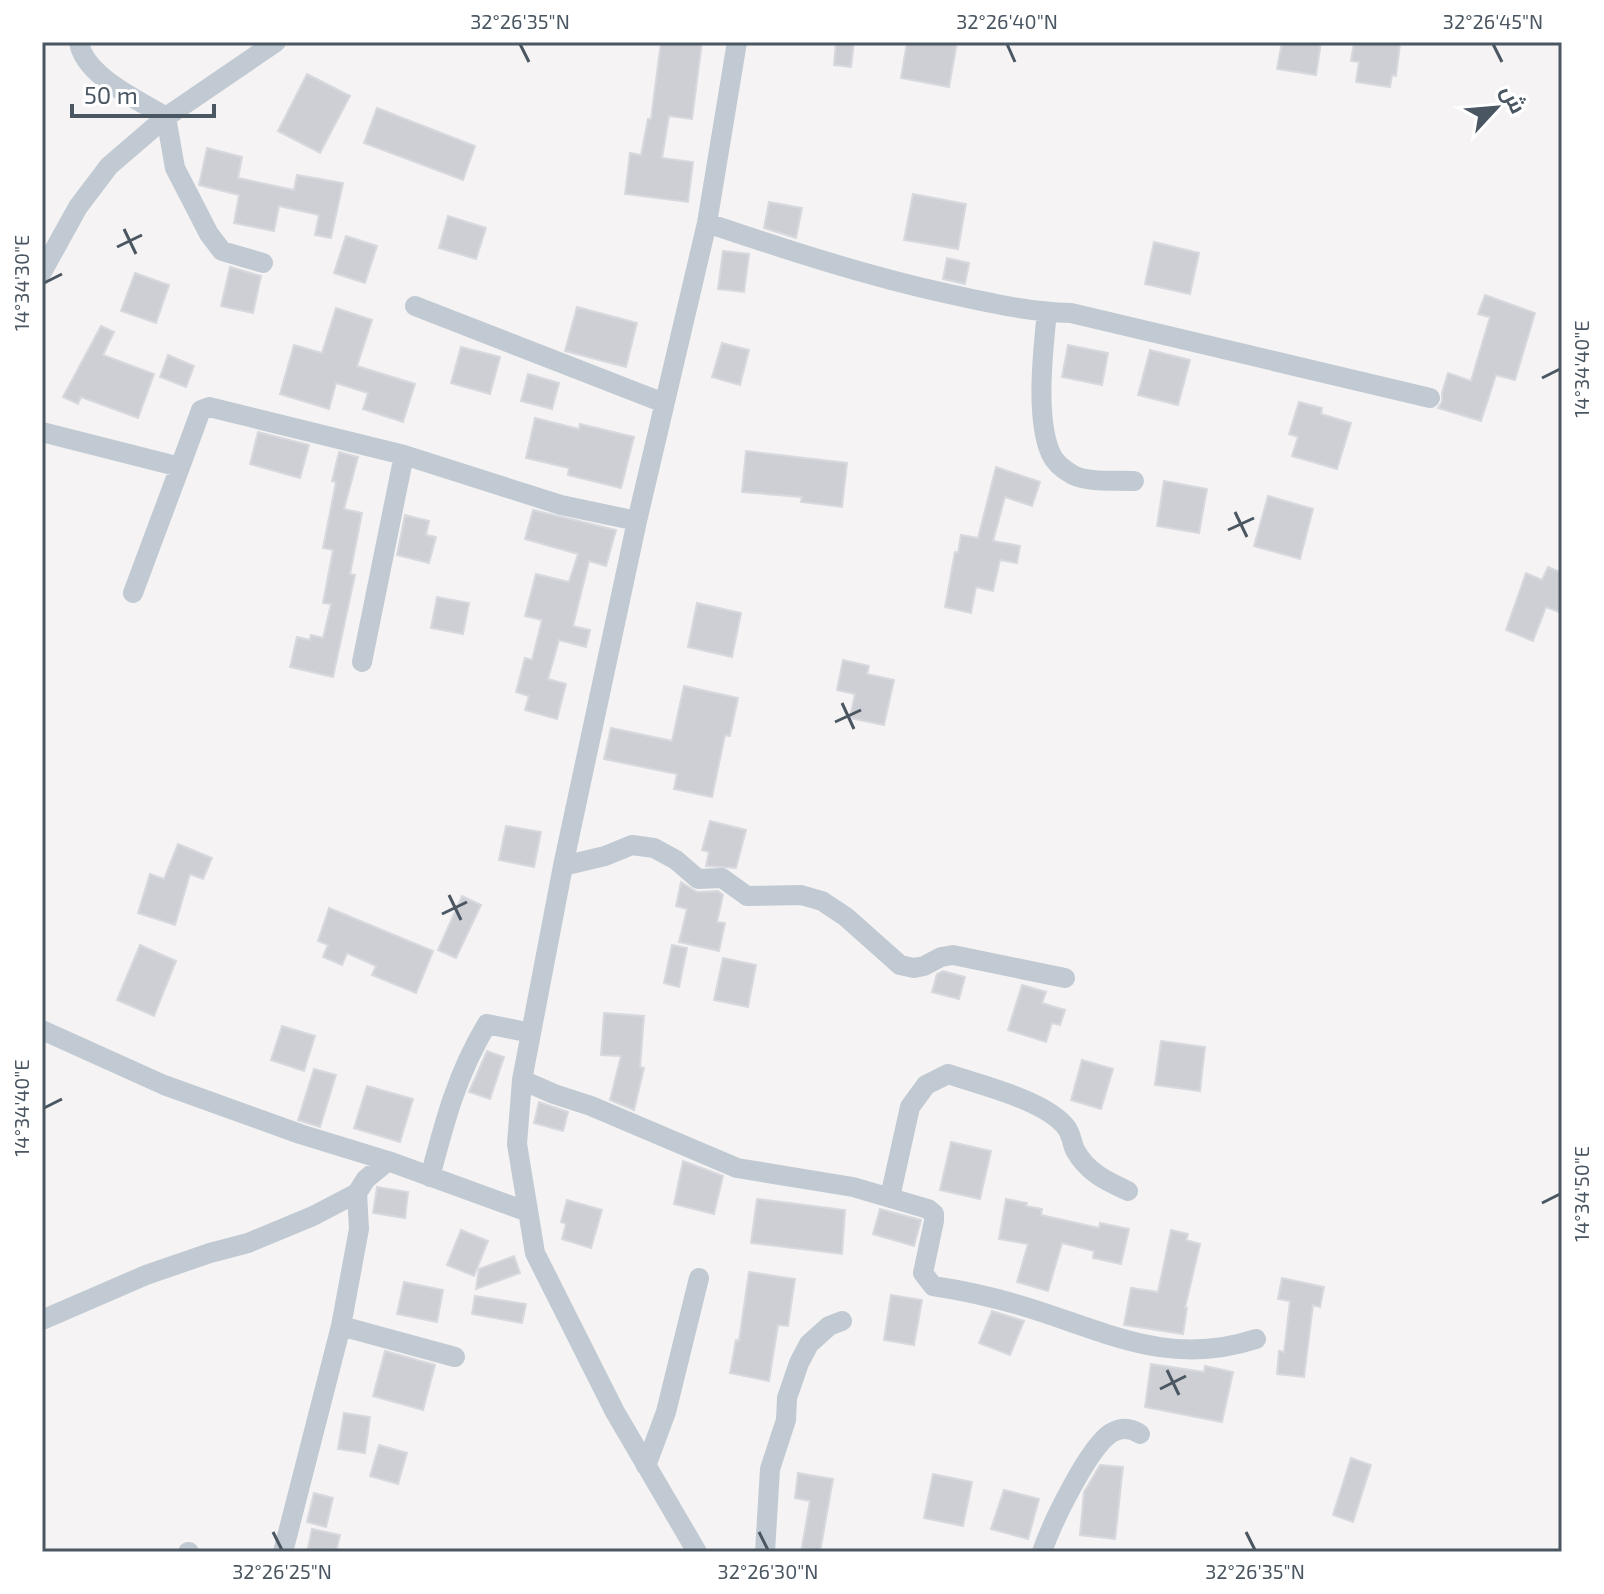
<svg xmlns="http://www.w3.org/2000/svg" width="1604" height="1594" font-family="'Exo 2',Cairo,sans-serif">
<style>
.building{fill:#cdcfd5;stroke:#d7d9de;stroke-width:2}
.lines{fill:none;stroke-linecap:round;stroke-linejoin:round}
.minor{stroke:#c1cad2;stroke-width:20}
.ticks{fill:none;stroke:#4a5661;stroke-width:3}
.neatline{fill:none;stroke:#4a5661;stroke-width:3}
.ticks-label{font-size:20px;text-anchor:middle;fill:#4a5661}
</style>
<rect width="100%" height="100%" fill="#f5f3f3"/>
<path class="building" d="M661,42H702L692,119L669,116L662,158L693,162L688,202L625,194L630,153L641,155L648,119H651Z
M836,42H854L851,67L834,65Z
M907,42H957L949,87L901,78Z
M1282,42H1321L1316,75L1277,69Z
M1354,42L1400,44L1396,76L1392,75L1390,87L1356,82L1359,62L1351,61Z
M307,74L350,96L320,153L278,131Z
M377,108L475,146L463,180L364,143Z
M207,148L242,157L238,178L294,190L297,175L343,183L331,238L315,235L319,215L279,206L274,231L234,223L239,195L199,185Z
M913,194L966,204L958,249L904,240Z
M769,202L802,208L796,238L764,228Z
M448,216L486,228L476,259L439,248Z
M346,236L377,246L365,283L334,273Z
M1154,242L1199,253L1190,294L1145,284Z
M723,251L749,254L744,292L718,289Z
M947,258L969,263L965,284L943,279Z
M230,267L261,276L253,313L221,306Z
M135,273L169,285L156,323L121,311Z
M1485,295L1535,313L1515,380L1496,375L1481,421L1438,408L1442,402V393L1448,373L1471,381L1490,317L1478,314Z
M577,307L637,323L626,367L565,351Z
M336,308L372,320L357,366L415,384L403,422L363,409L368,393L336,383L329,409L280,394L294,345L322,353Z
M101,326L114,332L103,355L154,374L138,418L81,397L78,404L63,397Z
M722,343L749,350L740,385L712,377Z
M1068,345L1108,353L1102,385L1062,377Z
M461,347L500,357L490,394L451,383Z
M1150,350L1190,360L1178,405L1138,395Z
M168,355L194,366L186,387L160,377Z
M528,374L559,383L552,409L521,401Z
M1299,402L1322,408L1321,414L1351,423L1337,469L1292,456L1298,437L1289,434Z
M535,418L579,429L580,424L634,437L621,488L568,475L569,468L526,458Z
M258,432L309,445L300,478L250,464Z
M746,451L847,463L842,507L801,502L802,497L742,492Z
M339,452L358,457L344,509L362,513L350,574L355,575L333,677L290,667L297,637L310,640L311,635L323,638L331,604L323,603L333,550L323,548L336,482L332,481Z
M996,467L1040,482L1032,506L1005,497L993,541L1020,546L1017,563L1000,560L993,591L976,587L971,613L945,607L955,552L958,553L961,535L978,538Z
M1164,481L1207,489L1199,533L1157,526Z
M1268,496L1313,509L1300,559L1254,546Z
M533,510L616,530L606,566L589,561L573,626L590,630L586,647L559,640L548,679L566,684L557,719L525,710L529,696L516,692L525,658L532,660L542,620L525,616L536,574L569,582L578,554L525,539Z
M405,515L429,521L426,535L436,537L429,563L397,555Z
M1548,567L1562,573V613L1546,607L1533,641L1506,630L1526,573L1542,580Z
M437,597L469,603L463,634L431,628Z
M697,603L741,613L732,657L688,647Z
M843,660L869,666L867,674L894,680L884,725L850,718L855,694L837,690Z
M684,686L738,698L730,736L725,735L712,797L674,789L677,774L604,759L611,728L672,741Z
M710,821L746,830L736,868L706,866L709,852L702,850Z
M506,826L541,832L534,867L499,860Z
M178,844L212,858L203,879L190,874L175,925L138,913L150,874L164,879Z
M681,882L697,892L718,891L723,895L717,922L725,923L719,951L679,942L687,909L676,906Z
M462,896L481,905L456,958L438,950Z
M329,908L433,951L416,993L372,975L376,966L347,953L342,965L323,957L328,945L318,941Z
M140,945L176,961L154,1016L117,1000Z
M672,945L687,948L679,987L664,983Z
M723,958L756,965L748,1007L714,1000Z
M943,971L965,977L959,999L932,992L937,974Z
M1022,985L1046,992L1042,1003L1065,1010L1060,1025L1052,1023L1046,1042L1008,1030Z
M604,1013L644,1016L640,1067L644,1068L634,1110L610,1100L621,1056L601,1055Z
M282,1026L315,1036L304,1071L271,1060Z
M1161,1041L1205,1047L1200,1091L1155,1085Z
M487,1051L504,1057L490,1099L469,1092Z
M1082,1060L1113,1069L1101,1109L1071,1100Z
M314,1069L336,1075L320,1127L298,1120Z
M367,1086L413,1099L400,1142L354,1128Z
M539,1102L568,1112L563,1131L534,1123Z
M951,1142L991,1151L980,1199L940,1190Z
M683,1161L723,1176L714,1214L674,1204Z
M377,1187L408,1192L405,1218L373,1213Z
M757,1199L845,1210L842,1254L751,1243Z
M1006,1199L1027,1203L1026,1206L1042,1209L1041,1215L1099,1228L1100,1223L1129,1229L1121,1264L1093,1258L1094,1251L1062,1243L1048,1291L1017,1282L1028,1244L999,1239Z
M567,1200L602,1210L591,1248L562,1239L566,1224L561,1222Z
M880,1209L921,1220L914,1246L873,1234Z
M461,1230L488,1241L474,1276L447,1265Z
M1171,1230L1188,1234L1186,1240L1200,1244L1185,1308H1187L1183,1334L1124,1325L1131,1288L1158,1292Z
M514,1256L520,1273L476,1289L479,1269Z
M749,1272L795,1279L788,1326L778,1325L769,1381L730,1373L736,1340L739,1341Z
M1282,1278L1324,1287L1320,1307L1313,1305L1304,1377L1277,1374L1279,1351L1284,1352L1290,1301L1278,1299Z
M404,1282L443,1290L437,1322L397,1314Z
M891,1295L922,1300L914,1345L884,1340Z
M475,1296L526,1304L522,1323L472,1314Z
M992,1311L1024,1321L1010,1355L979,1343Z
M385,1351L435,1365L423,1410L373,1396Z
M1151,1364L1204,1372L1205,1366L1233,1372L1222,1422L1145,1407Z
M344,1413L370,1417L365,1453L338,1449Z
M379,1445L407,1453L398,1484L370,1476Z
M1351,1458L1371,1465L1353,1522L1333,1515Z
M1100,1465L1123,1467L1115,1539L1080,1535L1084,1492Z
M798,1473L833,1479L820,1552H801L810,1501L795,1498Z
M933,1474L972,1482L963,1526L924,1518Z
M1004,1490L1039,1499L1028,1539L991,1529Z
M314,1493L333,1498L326,1527L307,1522Z
M312,1529L340,1535L336,1552H307Z"/>
<g class="lines">
<path class="minor" d="M79,42C84,76 139,100 166,117L276,42
M166,117L175,168L209,234L222,251L263,263
M707,223C787,250 867,276 949,294C990,303 1029,312 1071,313L1430,398
M42,272L78,207L109,166L166,117
M415,306L664,403
M1047,312C1043,350 1035,419 1051,454C1055,463 1064,470 1073,475C1090,483 1115,480 1134,481
M42,432L180,467L201,410L209,407L404,455L561,505L637,521
M133,593L180,467
M362,662L404,455
M563,866L605,856L632,845L654,848L676,860L698,879L722,878L747,896L801,895L822,901L846,917L900,965L914,968L924,966L941,957L953,955L1065,978
M42,1030L164,1085L300,1134L388,1161L528,1212
M522,1080L554,1094L591,1106L737,1168L853,1187L928,1209L934,1214V1221L923,1273L933,1286C966,1291 997,1298 1029,1308C1109,1333 1170,1367 1256,1339
M430,1177C445,1120 457,1074 487,1024L531,1033
M890,1197L910,1107L926,1085L948,1074C980,1085 1045,1100 1066,1127C1071,1133 1072,1143 1075,1150C1087,1172 1106,1181 1128,1191
M42,1320L146,1275L210,1253L248,1243L313,1216L357,1193L366,1179L388,1161
M341,1326L455,1357
M646,1466L666,1412L699,1278
M188,1552H189
M283,1552L341,1326L359,1229L357,1193
M697,1552L615,1412L535,1253L517,1144L522,1080L563,866L637,521L707,223L737,42
M765,1552L770,1469L786,1420L787,1398L799,1363L809,1344L829,1326L842,1321
M1042,1552C1051,1525 1088,1448 1111,1433C1121,1427 1131,1428 1140,1434"/>
</g>
<path class="ticks" d="M520,44L529,62M1007,44L1015,62M1493,44L1502,62M124,229L136,254M117,247L142,235M44,283L62,274M1542,378L1560,369M1235,512L1247,537M1228,530L1254,518M842,703L854,729M835,722L861,710M449,895L461,920M442,914L467,902M44,1108L62,1099M1542,1203L1560,1194M1167,1370L1179,1395M1160,1389L1186,1376M273,1532L282,1550M759,1532L768,1550M1246,1532L1255,1550"/>
<rect width="1604" height="1594" fill="none" stroke="#ffffff" stroke-width="88"/>
<g transform="translate(1496 108) rotate(64)" stroke="#ffffff" stroke-width="6" paint-order="stroke">
<path d="M0-6L14 30L0 20L-14 30Z" fill="#4a5661"/>
<text y="-12" font-size="22" font-weight="bold" text-anchor="middle" fill="#4a5661">ش</text>
</g>
<path d="M72 104v12h142v-12" fill="none" stroke="#4a5661" stroke-width="4"/>
<text x="84" y="104" font-size="24" fill="#4a5661" stroke="#ffffff" stroke-width="6" paint-order="stroke">50 m</text>
<rect x="44" y="44" width="1516" height="1506" class="neatline"/>
<g class="ticks-label">
<text x="520" y="29">32°26'35"N</text>
<text x="1007" y="29">32°26'40"N</text>
<text x="1493" y="29">32°26'45"N</text>
<text transform="translate(22 283) rotate(-90)" y="7">14°34'30"E</text>
<text transform="translate(1582 369) rotate(-90)" y="7">14°34'40"E</text>
<text transform="translate(22 1108) rotate(-90)" y="7">14°34'40"E</text>
<text transform="translate(1582 1194) rotate(-90)" y="7">14°34'50"E</text>
<text x="282" y="1579">32°26'25"N</text>
<text x="768" y="1579">32°26'30"N</text>
<text x="1255" y="1579">32°26'35"N</text>
</g>
</svg>
